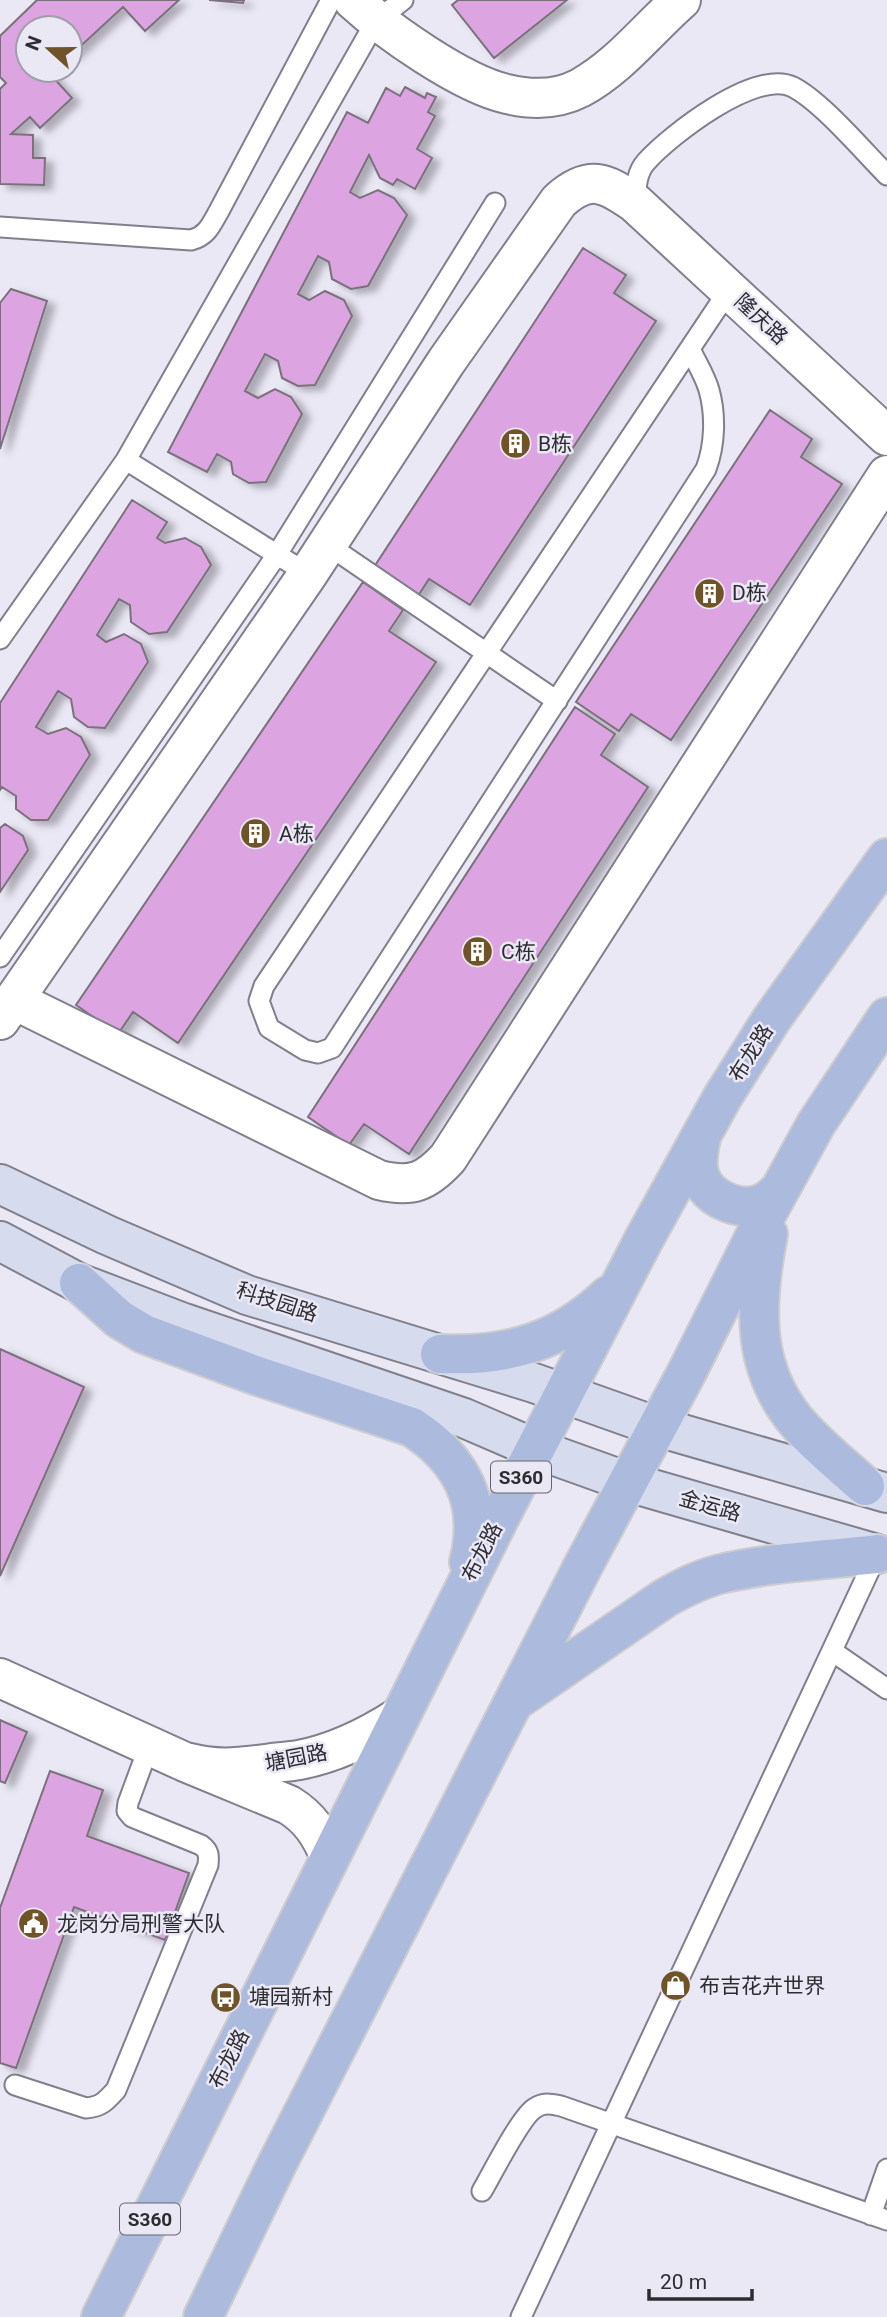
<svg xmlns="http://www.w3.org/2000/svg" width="887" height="2317" font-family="Roboto,'Noto Sans SC',sans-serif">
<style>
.building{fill:#dca5e1;stroke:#7a717b;stroke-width:2;filter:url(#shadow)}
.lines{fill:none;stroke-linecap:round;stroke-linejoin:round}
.service-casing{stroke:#817f8b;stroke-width:23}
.minor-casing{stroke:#817f8b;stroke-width:42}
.secondary-casing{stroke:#817f8b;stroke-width:42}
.primary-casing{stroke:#cdccce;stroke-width:42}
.service{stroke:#fff;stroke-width:19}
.minor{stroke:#fff;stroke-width:38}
.secondary{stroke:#d6dcee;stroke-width:38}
.primary{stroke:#acbadd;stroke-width:38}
.labels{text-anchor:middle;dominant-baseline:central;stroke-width:5;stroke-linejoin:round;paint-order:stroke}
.shield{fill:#ebe8f6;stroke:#66646c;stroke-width:2}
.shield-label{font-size:19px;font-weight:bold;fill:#2d2c31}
.street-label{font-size:21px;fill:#2d2c31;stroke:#ebe8f6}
.poi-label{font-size:21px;fill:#2d2c31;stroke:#ebe8f6;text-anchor:start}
</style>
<defs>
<filter id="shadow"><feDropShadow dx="8" dy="4.5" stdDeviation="3.5" flood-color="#0004"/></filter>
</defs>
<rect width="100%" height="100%" fill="#ebe8f6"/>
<path class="building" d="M37,0H179L145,31L123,7L70,56V28H28V70H54L50,74L72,98L40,128L30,117L11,134L33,135V158H45L44,185L0,184V89L6,83L0,77V36Z
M209,0H244L243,3Z
M458,0H567L494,58L452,5Z
M405,87L425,98L427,93L436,97L428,112L435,116L417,149L432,158L415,189L397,179L393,185L380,178L369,155L350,192L360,198L378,190L394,198L407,215L368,286L351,289L332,279L329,262L318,256L298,294L309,300L325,291L344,300L352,316L315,385L298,386L282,378L278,361L265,354L245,391L258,398L275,389L291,397L302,414L266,482L249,483L233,474L231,462L217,454L207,472L168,452L347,112L368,123L386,88L400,96Z
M583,248L626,275L614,293L656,321L470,605L429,579L418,596L374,567Z
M11,289L47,301L0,449V303Z
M770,410L812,439L801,457L842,484L671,740L631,714L619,731L576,702Z
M132,500L167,522L157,538L165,543L185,538L201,547L211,565L167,632L149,634L131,622L130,605L119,599L97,635L106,642L124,634L141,644L148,662L105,728L88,727L74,717L71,699L58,691L36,727L48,734L66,728L81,737L90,755L48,820H31L16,809V796L2,787L0,790V703Z
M363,582L403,610L389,631L436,662L178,1043L133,1012L118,1034L76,1005Z
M575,707L615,734L601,755L648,787L409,1154L364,1124L349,1145L308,1117Z
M5,824L23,836L28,850L0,892V828Z
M0,1349L84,1387L0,1576Z
M0,1720L27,1732L5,1783L0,1781Z
M50,1771L103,1790L87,1836L189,1873L165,1940L74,1907L16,2068L0,2063V1908Z"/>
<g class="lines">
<defs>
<path id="service" d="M635,203C636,189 636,173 646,162C669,136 756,68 793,87C822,102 863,151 887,175
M0,227L191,240C207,236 211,225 219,211L331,0
M690,349C696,362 705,376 709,390C716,415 715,445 706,469L332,1048L318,1053L305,1050L269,1028L259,1001L264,986L729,290
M126,460L308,574
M328,545L557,701
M0,639L126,460L376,21L403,0
M0,957L276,556L495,203
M832,1651L887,1689
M15,2085L86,2108C101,2107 106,2101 116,2090L208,1865C209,1855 209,1851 201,1845L132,1817L127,1811L128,1803L149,1746
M482,2191C492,2174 521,2116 535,2108C544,2102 551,2104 561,2106L887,2220
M871,2215L887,2169
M521,2317L877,1554"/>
<path id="minor" d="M353,0C387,31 462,84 507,94C532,100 557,100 580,88C619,67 648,29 681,0
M14,1000L379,1180C412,1188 426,1182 448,1158L887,475
M0,1020L308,574L446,362L559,201C589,174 605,182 635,203L887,436
M0,1678L185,1762
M330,1857C320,1834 310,1818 289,1805L185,1762C218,1770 233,1768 266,1764C277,1762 288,1762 299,1760C336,1753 368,1737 399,1717"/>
<path id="secondary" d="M0,1184L107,1235L247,1295L534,1383L658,1427L887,1493
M0,1241L79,1283L184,1323L464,1418L536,1449L628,1482L877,1554"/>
<path id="primary" d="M701,1137C699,1149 695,1163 700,1176C707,1198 739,1212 760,1204C767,1202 773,1196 779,1191
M768,1234C754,1307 750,1374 805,1431C824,1451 845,1468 865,1486
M79,1283L119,1319L144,1334L255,1375L412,1427C462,1460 484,1503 469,1562
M440,1354C507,1357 560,1342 609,1295
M518,1699L665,1598C683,1588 700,1579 720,1574C771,1562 826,1560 877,1554
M101,2317L499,1519L643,1241L722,1098L771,1020L887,858
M203,2317L278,2162L583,1566L688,1370L760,1226L816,1124L887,1017"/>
</defs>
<use href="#service" class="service-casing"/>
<use href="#minor" class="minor-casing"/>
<use href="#secondary" class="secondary-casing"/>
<use href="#primary" class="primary-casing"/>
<use href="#service" class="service"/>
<use href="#minor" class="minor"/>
<use href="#secondary" class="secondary"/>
<use href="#primary" class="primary"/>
</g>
<defs>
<symbol id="building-disc" viewBox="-11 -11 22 22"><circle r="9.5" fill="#705427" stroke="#ebe8f6"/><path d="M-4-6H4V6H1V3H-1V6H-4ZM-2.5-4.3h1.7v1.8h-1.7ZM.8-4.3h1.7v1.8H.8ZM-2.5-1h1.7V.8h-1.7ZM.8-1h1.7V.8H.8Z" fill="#fff"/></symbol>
<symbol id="civic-disc" viewBox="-11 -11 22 22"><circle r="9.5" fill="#705427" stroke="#ebe8f6"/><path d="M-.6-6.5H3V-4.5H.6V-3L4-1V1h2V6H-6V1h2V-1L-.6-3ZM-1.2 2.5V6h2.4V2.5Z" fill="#fff"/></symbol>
<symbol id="shop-disc" viewBox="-11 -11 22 22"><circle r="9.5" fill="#705427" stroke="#ebe8f6"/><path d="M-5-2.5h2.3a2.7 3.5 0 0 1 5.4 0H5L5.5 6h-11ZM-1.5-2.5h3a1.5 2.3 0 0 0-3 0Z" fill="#fff"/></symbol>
<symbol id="bus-disc" viewBox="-11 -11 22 22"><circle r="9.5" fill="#705427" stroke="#ebe8f6"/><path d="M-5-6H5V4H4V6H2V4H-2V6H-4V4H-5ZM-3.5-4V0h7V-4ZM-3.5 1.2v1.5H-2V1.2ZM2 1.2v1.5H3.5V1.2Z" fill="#fff"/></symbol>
</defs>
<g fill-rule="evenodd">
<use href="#building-disc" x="498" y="426" width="35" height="35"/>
<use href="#building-disc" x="692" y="576" width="35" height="35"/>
<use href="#building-disc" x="238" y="816" width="35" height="35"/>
<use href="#building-disc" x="460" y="934" width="35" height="35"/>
<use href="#civic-disc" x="16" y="1906" width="35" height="35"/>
<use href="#shop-disc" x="658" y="1968" width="35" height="35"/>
<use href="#bus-disc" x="208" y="1980" width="35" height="35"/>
</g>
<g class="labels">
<g class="shield">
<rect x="491" y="1461.5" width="60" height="31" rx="5"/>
<rect x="120" y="2203.5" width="60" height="31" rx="5"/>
</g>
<g class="shield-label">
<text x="521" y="1477">S360</text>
<text x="150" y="2219">S360</text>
</g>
<g class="street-label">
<text transform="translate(761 319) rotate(43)">隆庆路</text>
<text transform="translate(751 1053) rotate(-58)">布龙路</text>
<text transform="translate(277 1302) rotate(18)">科技园路</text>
<text transform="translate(710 1506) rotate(16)">金运路</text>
<text transform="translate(482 1552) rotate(-63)">布龙路</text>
<text transform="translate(296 1758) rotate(-11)">塘园路</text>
<text transform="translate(229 2059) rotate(-63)">布龙路</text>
</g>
<g class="poi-label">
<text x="538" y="444">B栋</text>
<text x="732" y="593">D栋</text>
<text x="279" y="834">A栋</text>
<text x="501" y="952">C栋</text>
<text x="57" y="1924">龙岗分局刑警大队</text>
<text x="699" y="1986">布吉花卉世界</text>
<text x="249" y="1997">塘园新村</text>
</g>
</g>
<g transform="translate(49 49) rotate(291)"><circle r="33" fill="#ebe8f6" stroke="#9f9da7" stroke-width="2"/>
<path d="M0-5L12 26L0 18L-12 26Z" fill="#705427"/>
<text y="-10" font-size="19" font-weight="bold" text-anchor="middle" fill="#2d2c31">N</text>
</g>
<path d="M649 2289v10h103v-10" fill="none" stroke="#2d2c31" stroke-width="3.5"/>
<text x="660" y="2289" font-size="21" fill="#2d2c31" stroke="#ebe8f6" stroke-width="5" paint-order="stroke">20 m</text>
</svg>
